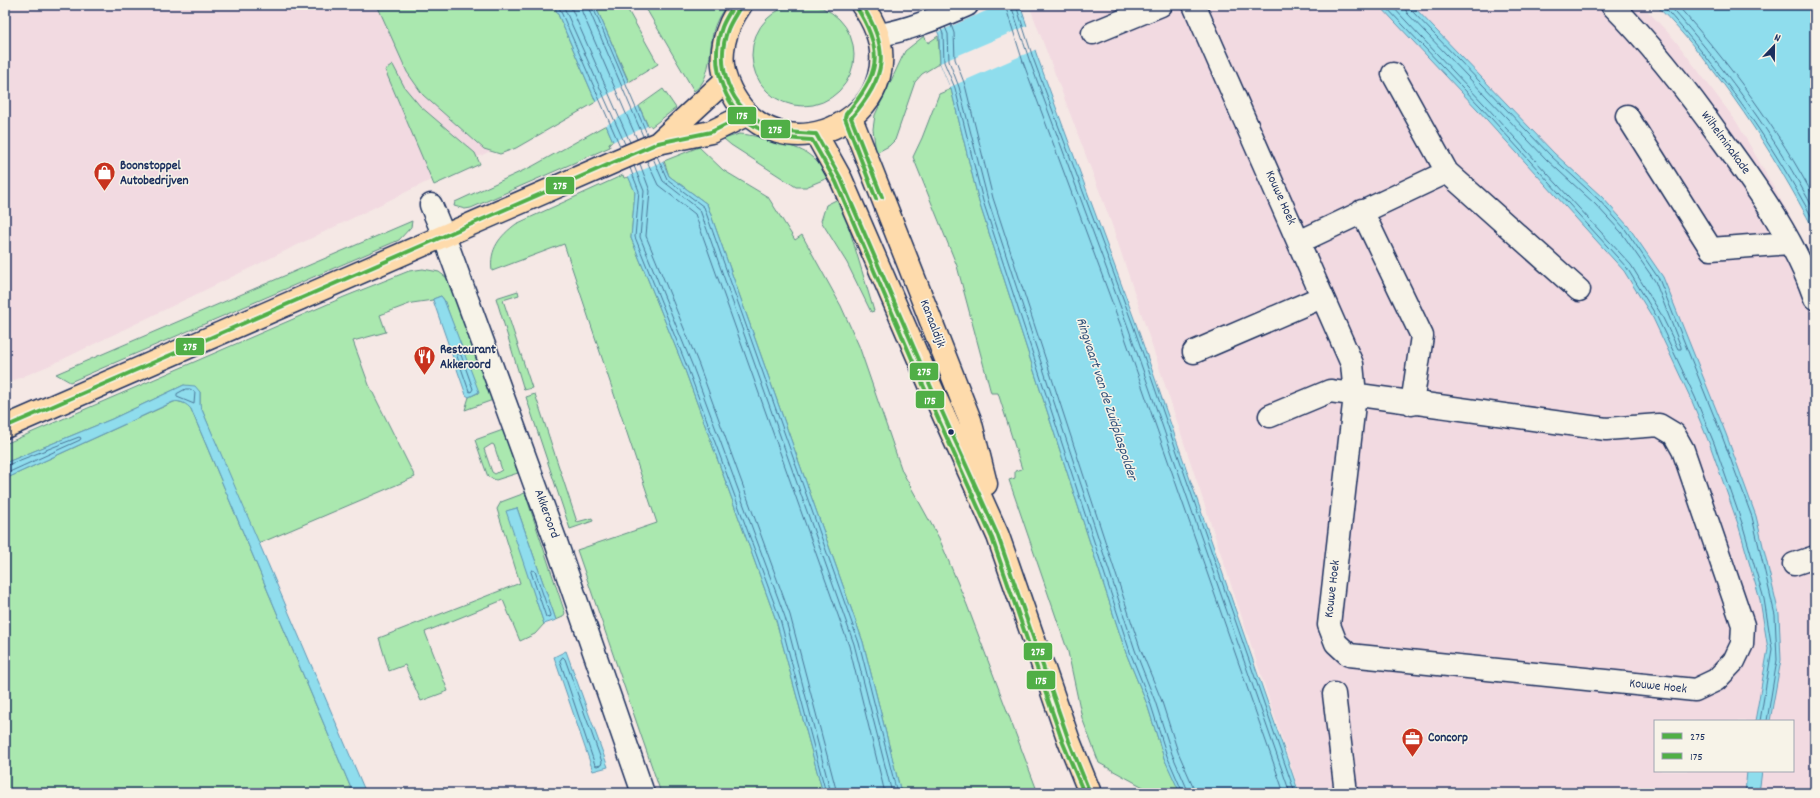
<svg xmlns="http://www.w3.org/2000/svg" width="1820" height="798" font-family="Dekko,sans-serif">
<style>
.built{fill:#f2dae1;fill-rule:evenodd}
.green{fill:#aae8af;stroke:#628c86;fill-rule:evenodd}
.water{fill:#8fdded;stroke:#6197b4}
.pier{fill:#f5e8e5}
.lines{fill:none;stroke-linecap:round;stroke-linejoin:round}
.shore{stroke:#497597;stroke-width:1}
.minor-casing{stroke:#1b2f5e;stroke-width:25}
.major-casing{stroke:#1b2f5e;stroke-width:25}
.minor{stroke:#f7f3e8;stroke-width:22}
.major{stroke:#fedbac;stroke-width:22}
.bus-1-casing{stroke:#f7f3e8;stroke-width:7}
.bus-2-casing{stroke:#f7f3e8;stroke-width:7}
.bus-1{stroke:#50af46;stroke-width:4}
.bus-2{stroke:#50af46;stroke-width:4}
.bus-dot{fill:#1b2f5e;stroke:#f7f3e8;stroke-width:1.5}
.labels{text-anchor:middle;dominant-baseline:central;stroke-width:3;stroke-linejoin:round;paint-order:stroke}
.street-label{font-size:13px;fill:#1b2f5e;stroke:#f7f3e8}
.poi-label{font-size:13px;font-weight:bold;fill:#1b2f5e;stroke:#f7f3e8;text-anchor:start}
.water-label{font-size:14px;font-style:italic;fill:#32527b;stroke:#f7f3e8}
.line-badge{stroke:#f7f3e8;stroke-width:1.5}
.badge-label{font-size:11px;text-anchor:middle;font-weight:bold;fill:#fff}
</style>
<rect width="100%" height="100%" fill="#f5e8e5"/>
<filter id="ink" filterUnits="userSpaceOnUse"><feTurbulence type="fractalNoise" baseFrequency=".025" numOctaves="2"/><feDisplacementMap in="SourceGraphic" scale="8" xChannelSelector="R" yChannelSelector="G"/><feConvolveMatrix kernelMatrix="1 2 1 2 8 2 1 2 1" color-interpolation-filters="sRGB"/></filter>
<g filter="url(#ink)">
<path class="built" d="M5,5H607L640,78L53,364L5,384Z
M1029,5H1642L1674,39L1736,121L1790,216L1815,266V793H1300L1111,222ZM1655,721H1793V771H1655Z"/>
<path class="green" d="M752 55a51 51 0 1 1 102 0a51 51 0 1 1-102 0Z
M377,5H554L596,102L516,148L500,154L484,149L423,95L407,72Z
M595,5H625L658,64L629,82Z
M644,5H727C719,15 713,27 712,39C709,56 710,81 694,91Z
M924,36L928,43L938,36L940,63L922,74L915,82L895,140L889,146L876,153L873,129L875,115L905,51Z
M393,65L405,88L420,106L475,153L480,164L434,185L385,70Z
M663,89L676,108L651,127L650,125L648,126L639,106Z
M951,89L979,202L1126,653L1147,704L1164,758L1180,792L1145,788L1099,763L1082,718L1068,652L1009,480L1015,478V471L1022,469L998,393H991L957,266L913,157L922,138L939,94Z
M606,125L613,141L609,143L610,147L471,208L465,209L454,206L455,202L533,166Z
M739,134C753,134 797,146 808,154C817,160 823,169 830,177L806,187H796L731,145L724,139Z
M699,147L723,170L768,197L795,240L802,235L841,306L859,346L902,471L939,538L967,605L1038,793H901L863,642L707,204L669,176L664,161Z
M623,175L624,178L629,177L635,192L631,238L685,370L776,620L823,793H661L577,550L657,523L564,244L492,271C489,249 500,236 516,224Z
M840,198L874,311L871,312L847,263L821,221L826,205Z
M412,221L411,227L399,240L70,382L56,374Z
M423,269L439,272L455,284L493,400L465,410L469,397L478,393L444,300L441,296L433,299V300L412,303L380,315L386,332L353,341L369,385L415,477L258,544L200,405V392L184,385L112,419L5,463V444L344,297L409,271Z
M518,291L519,295L503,300L532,388L524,390L496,298Z
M535,394L577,522L592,518L593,521L570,529L526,397Z
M176,401L187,404L191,409L353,793H5V479Z
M503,430L518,473L496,480L488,477L475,440ZM492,444L494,445L502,470L495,474L492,472L484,449Z
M525,493L565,613L563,617L556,620L517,508L507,511L544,624L535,634L520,641L503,600L425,632L448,691L421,701L405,665L389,671L379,638L520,583L497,509L501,502Z"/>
<path class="water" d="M554,5H595L669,176L707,204L863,642L901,793H823L776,620L685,370L631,238L635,192Z
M926,5H1020L1037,56L1136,324L1299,793H1180L1164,758L1147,704L1126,653L979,202L951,89L940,63L939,35Z
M1379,5H1412L1554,153L1602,197L1628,226L1663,277L1726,434L1756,516L1779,614L1781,660L1770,721H1755L1768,649L1760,600L1738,524L1710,445L1691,399L1653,318L1624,271L1478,110Z
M1656,5H1815V232C1772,150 1721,71 1656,5Z
M441,296L444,300L479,392L469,397L466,395L433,300V299Z
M184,385L195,386L200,392V405L366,793H353L191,409C187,404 180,400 173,402L5,479V463L112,419Z
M517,508L556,620L544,624L506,511Z
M566,651L608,767L593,771L554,657Z
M1747,771H1762L1759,793H1745Z"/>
<path class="pier" d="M933,5H1000L938,32L927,7Z
M1029,25L1037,49L950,87L940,63Z
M630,81L640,105L605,126L594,103Z
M650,125L665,160L627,177L612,142Z"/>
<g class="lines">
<path class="shore" d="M558,5L620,146
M563,5L625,144
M570,5L630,142
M581,5L582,12L637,139
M587,5L643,136
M592,5L647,134
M1005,5L1023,62L1122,329L1284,793
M1011,5L1029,59L1128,327L1290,793
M1016,5L1033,58L1133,325L1295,793
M1384,5L1481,107L1627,268L1657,317L1695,397L1714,443L1742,523L1764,599L1772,649L1760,721
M1391,5L1484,104L1631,265L1661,314L1678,349H1681V347L1655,281L1621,232L1595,204L1547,160L1407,13L1404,5
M1409,5L1411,10L1551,156L1599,200L1625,229L1659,279L1722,436L1752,517L1775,615L1777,660L1767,721
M1662,5C1722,72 1773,144 1815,223
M1669,5C1725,68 1776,137 1815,212
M1677,5C1730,64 1778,129 1815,199
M951,25L954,33L955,59L965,85L993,198L1140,648L1161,699L1178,752L1193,786L1195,793
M945,27L948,34L949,61L959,87L988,200L1135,650L1155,701L1172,754L1189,793
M941,29L943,34L944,62L955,88L983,201L1130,652L1150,702L1167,756L1183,793
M657,156L667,179L704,207L859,643L897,793
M653,158L663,181L700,210L854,644L892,793
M647,161L658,185L695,214L849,646L885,793
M640,164L650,191L646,236L699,365L790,615L837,793
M634,166L644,191L640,237L693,367L785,617L831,793
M630,168L639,191L635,237L688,369L780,619L826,793
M458,354L461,355L473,389L471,392L469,391L457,356Z
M186,389H190L195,392L194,404L177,397V394Z
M5,466L79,437L81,438L80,440L5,474
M532,570L535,571L550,615L549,618L546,617L531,572Z
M563,657L565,659L602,762L601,765L597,766L595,765L560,661Z"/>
<defs>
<path id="minor" d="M1194,5L1352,364L1355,395L1329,625L1336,643L1349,655L1695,690L1716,680L1734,661L1742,644L1743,625L1683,450L1674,434L1659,425L1606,429L1330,391L1270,416
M1612,5C1653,46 1689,93 1723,141C1758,189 1795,241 1815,298
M1093,33L1161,5
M879,35C910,30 939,17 967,5
M1393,74L1447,172
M1627,116L1711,249L1790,243
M431,205L444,236L556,542L643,793
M1362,211L1422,336L1412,404
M1299,242L1447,172L1579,290
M1194,352L1322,297
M1794,564L1815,557
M1334,694L1346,793"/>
<path id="major" d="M741,5C725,27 717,56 727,82C772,194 937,109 862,5
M851,118L970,420L986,484
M816,134L841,179L930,385L998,536L1069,741L1090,793
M658,143L726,80
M5,427L616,161L658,143L711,132L748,114"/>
</defs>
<use href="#minor" class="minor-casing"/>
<use href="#major" class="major-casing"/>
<use href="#minor" class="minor"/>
<use href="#major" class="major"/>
<defs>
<path id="bus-1" d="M741,5C737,13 731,21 728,29C714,66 730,107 765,125C781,133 799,133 816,134L841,179L930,385L998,536L1069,741L1090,793
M862,5C891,51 886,78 851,118L882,197
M5,427L658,143L711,132L748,114"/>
<path id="bus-2" d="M734,5C730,12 725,19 722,27C708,66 725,114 764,131C780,138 795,139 812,140L836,182L924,387L992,538L1063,743L1084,793
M857,8C885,52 879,76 846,114L845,118L876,199"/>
</defs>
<use href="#bus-1" class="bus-1-casing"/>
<use href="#bus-2" class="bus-2-casing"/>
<use href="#bus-1" class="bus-1"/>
<use href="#bus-2" class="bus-2"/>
</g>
</g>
<defs>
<symbol id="shop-pin" viewBox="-11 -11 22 30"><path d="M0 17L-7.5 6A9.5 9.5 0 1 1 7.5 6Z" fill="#c8321e" stroke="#f7f3e8"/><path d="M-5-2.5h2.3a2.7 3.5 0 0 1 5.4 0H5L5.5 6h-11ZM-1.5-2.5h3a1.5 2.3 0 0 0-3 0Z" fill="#fff"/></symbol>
<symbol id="restaurant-pin" viewBox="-11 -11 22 30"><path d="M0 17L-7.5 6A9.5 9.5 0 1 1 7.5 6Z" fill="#c8321e" stroke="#f7f3e8"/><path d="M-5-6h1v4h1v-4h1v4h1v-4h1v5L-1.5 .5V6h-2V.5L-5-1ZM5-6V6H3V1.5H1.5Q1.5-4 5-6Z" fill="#fff"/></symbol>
<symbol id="office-pin" viewBox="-11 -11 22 30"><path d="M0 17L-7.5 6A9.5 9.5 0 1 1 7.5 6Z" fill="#c8321e" stroke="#f7f3e8"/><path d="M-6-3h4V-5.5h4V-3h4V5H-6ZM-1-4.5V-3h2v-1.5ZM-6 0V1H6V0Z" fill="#fff"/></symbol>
</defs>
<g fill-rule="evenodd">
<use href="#shop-pin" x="92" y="160" width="25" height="34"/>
<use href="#restaurant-pin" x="412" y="344" width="25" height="34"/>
<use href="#office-pin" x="1400" y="726" width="25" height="34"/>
</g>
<circle class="bus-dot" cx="951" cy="432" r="3.5"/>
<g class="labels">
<g class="street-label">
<text transform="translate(1725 143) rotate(54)">Wilhelminakade</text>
<text transform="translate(1280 198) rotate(66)">Kouwe Hoek</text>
<text transform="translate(932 324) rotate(69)">Kanaaldijk</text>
<text transform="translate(546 514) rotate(70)">Akkeroord</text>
<text transform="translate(1333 589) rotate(-83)">Kouwe Hoek</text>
<text transform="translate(1658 687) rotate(6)">Kouwe Hoek</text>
</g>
<g class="poi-label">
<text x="120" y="166">Boonstoppel<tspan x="120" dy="15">Autobedrijven</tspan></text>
<text x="440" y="350">Restaurant<tspan x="440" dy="15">Akkeroord</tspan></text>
<text x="1428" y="738">Concorp</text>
</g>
<g class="water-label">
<text transform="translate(1106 399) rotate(72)">Ringvaart van de Zuidplaspolder</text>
</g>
</g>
<g class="line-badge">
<rect x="727" y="106" width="30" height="19" rx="4" fill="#50af46"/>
<rect x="760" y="119" width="31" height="20" rx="4" fill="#50af46"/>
<rect x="545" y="176" width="30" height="19" rx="4" fill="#50af46"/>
<rect x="175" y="337" width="30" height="19" rx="4" fill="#50af46"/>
<rect x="909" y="362" width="30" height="19" rx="4" fill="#50af46"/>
<rect x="915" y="390" width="30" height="19" rx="4" fill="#50af46"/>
<rect x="1023" y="642" width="30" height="19" rx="4" fill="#50af46"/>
<rect x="1026" y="670" width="30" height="20" rx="4" fill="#50af46"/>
</g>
<g class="badge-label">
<text x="742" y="119">175</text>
<text x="775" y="133">275</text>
<text x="560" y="189">275</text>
<text x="190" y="350">275</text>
<text x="924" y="375">275</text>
<text x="930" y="404">175</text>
<text x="1038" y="655">275</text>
<text x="1041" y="684">175</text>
</g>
<rect width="1820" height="798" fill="none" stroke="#f7f3e8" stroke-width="20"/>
<rect x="10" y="10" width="1800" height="778" fill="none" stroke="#1b2f5e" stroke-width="1.5" filter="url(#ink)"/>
<rect x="1654" y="720" width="140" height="52" fill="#f7f3e8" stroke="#9fa5b1"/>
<rect x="1662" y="733" width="20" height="6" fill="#50af46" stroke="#9fa5b1"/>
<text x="1690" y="740" font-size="12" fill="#1b2f5e">275</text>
<rect x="1662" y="753" width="20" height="6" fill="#50af46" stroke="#9fa5b1"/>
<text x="1690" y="760" font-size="12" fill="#1b2f5e">175</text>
<g transform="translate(1774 46) rotate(22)" stroke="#f7f3e8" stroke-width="3" paint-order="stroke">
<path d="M0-3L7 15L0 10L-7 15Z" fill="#1b2f5e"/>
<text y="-6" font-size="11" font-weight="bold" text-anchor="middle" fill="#1b2f5e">N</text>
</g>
</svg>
